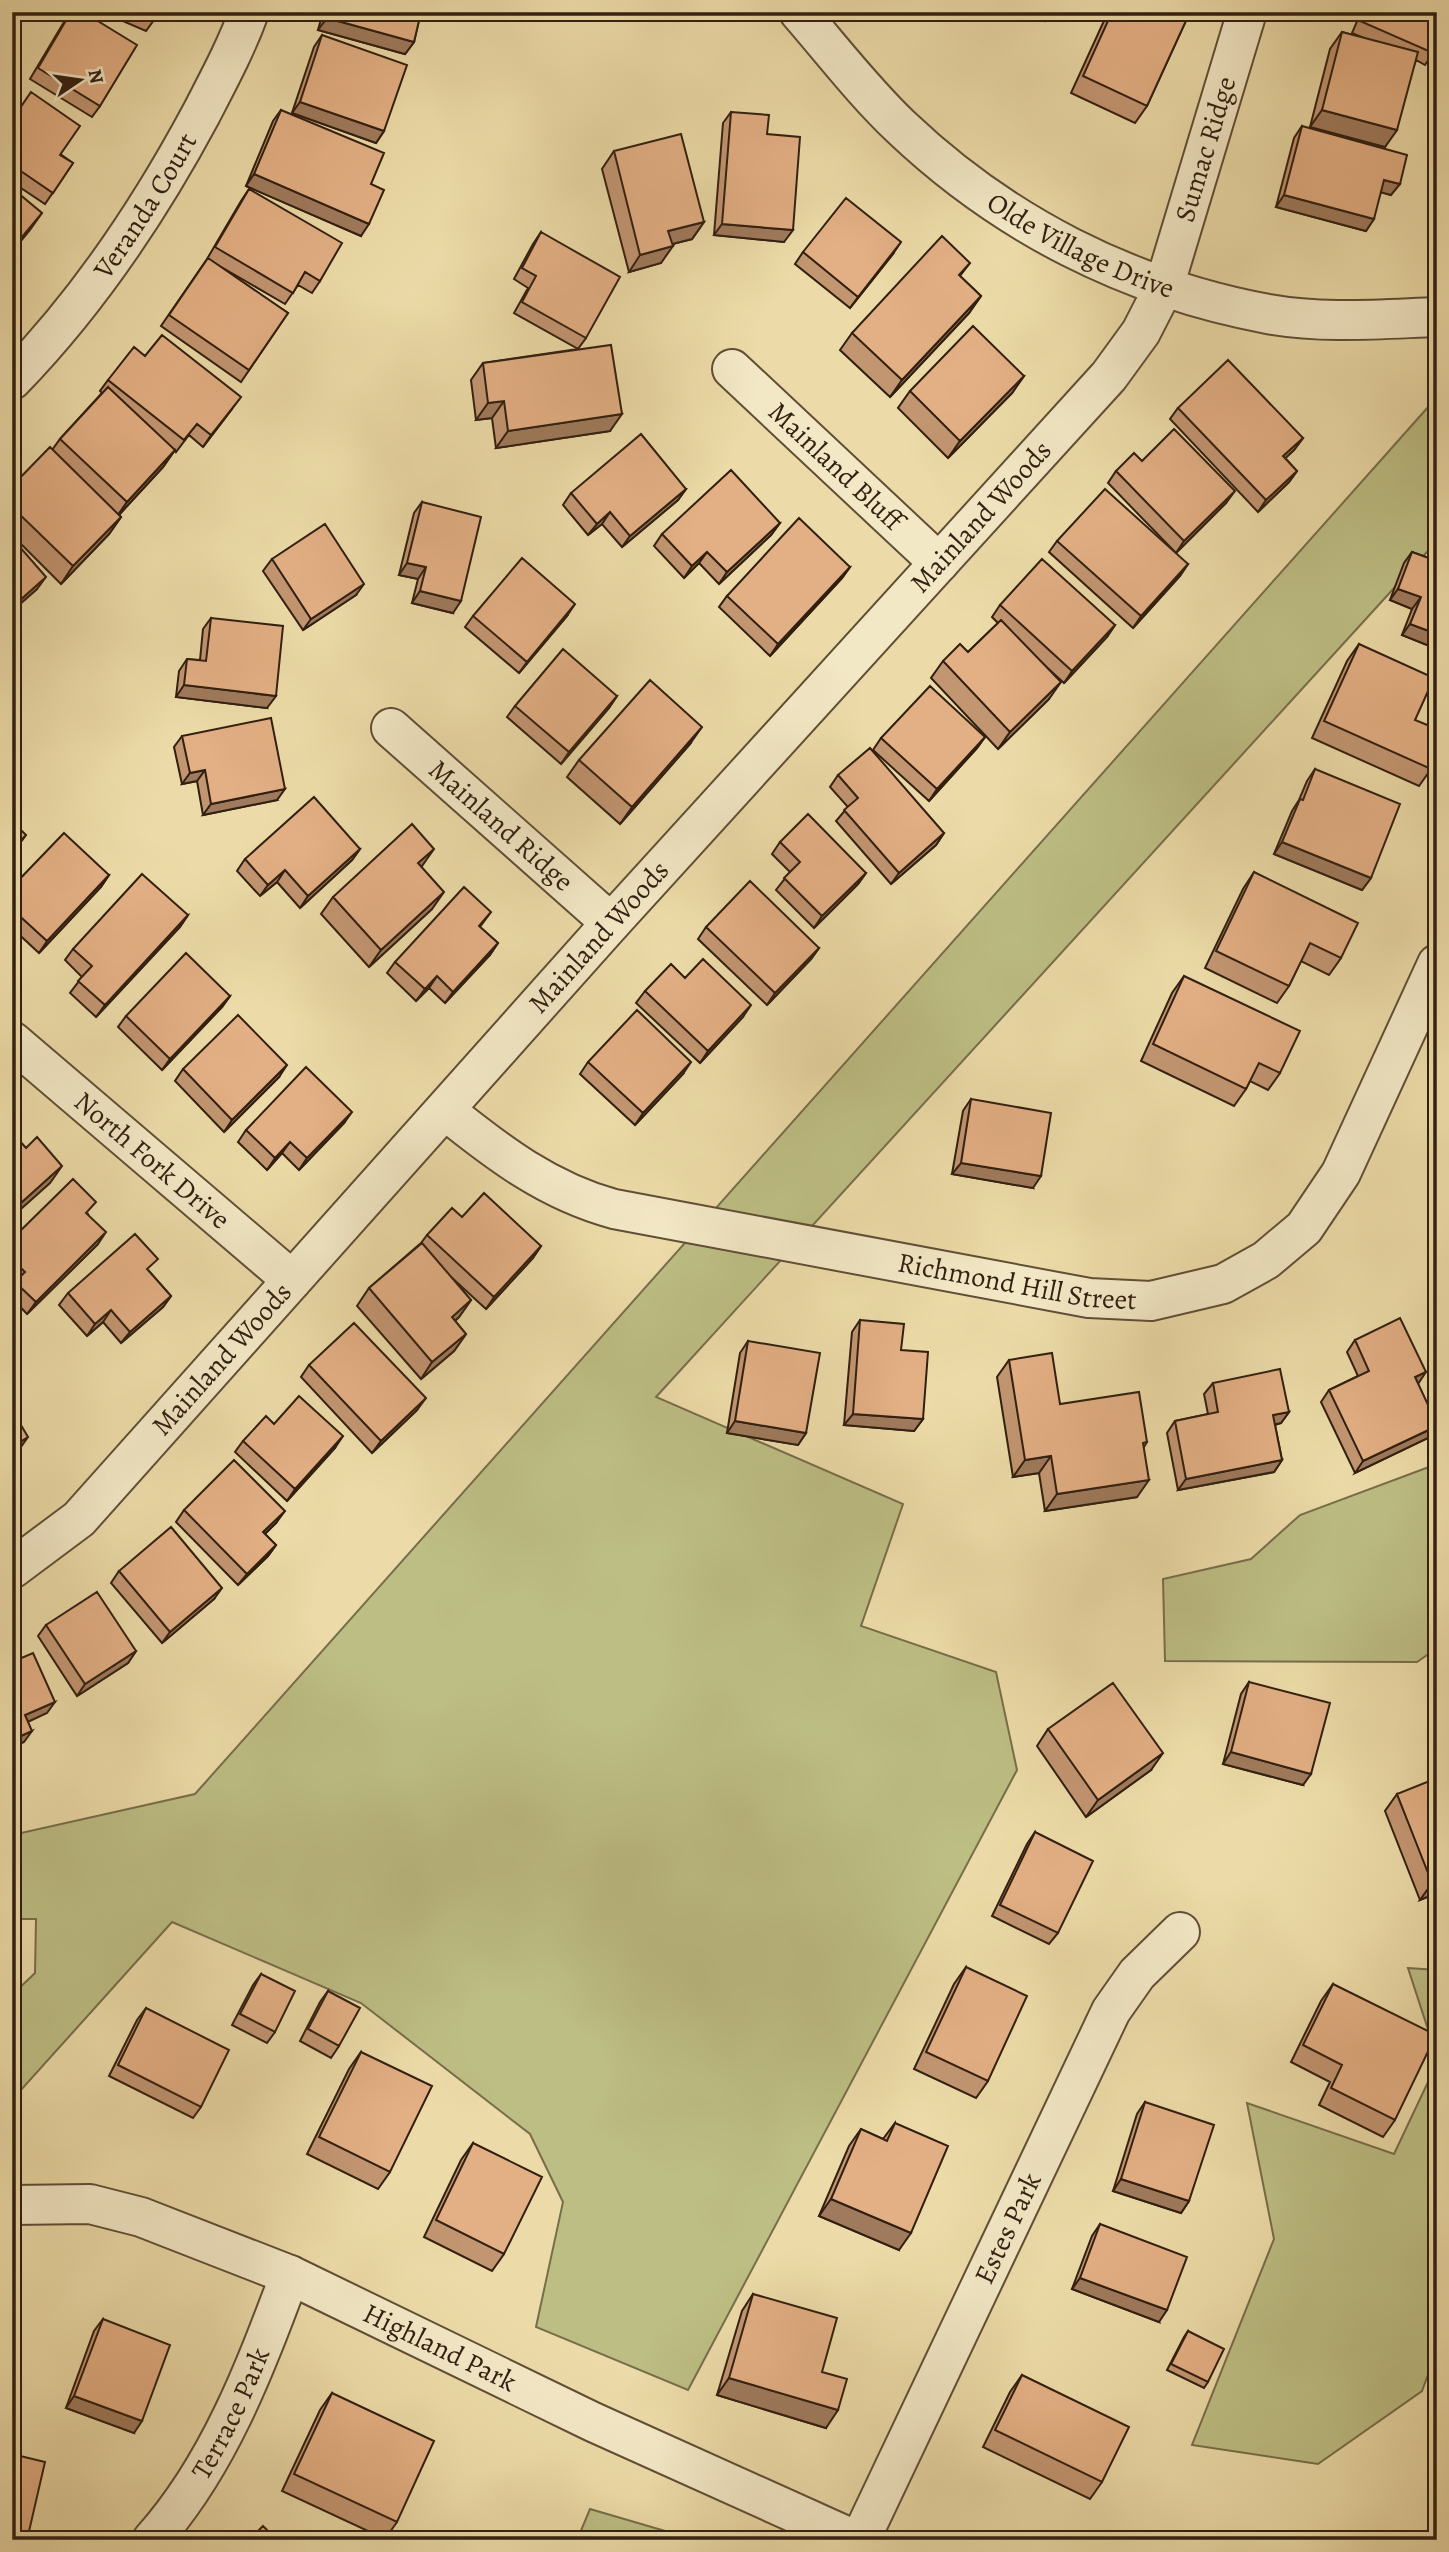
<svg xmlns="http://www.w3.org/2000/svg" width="1449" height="2552" font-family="Alegreya,serif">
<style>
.green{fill:#bdbe84;stroke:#776e4a;stroke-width:2}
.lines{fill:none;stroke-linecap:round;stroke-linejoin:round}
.minor-casing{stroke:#604e36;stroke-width:42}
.minor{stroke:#f3e8c6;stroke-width:38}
.wall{fill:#c39672;stroke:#311f10;stroke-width:2}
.shaded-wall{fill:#9f7a5c;stroke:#311f10;stroke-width:2}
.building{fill:#e3af84;stroke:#311f10;stroke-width:2}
.labels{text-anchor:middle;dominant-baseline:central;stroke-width:7;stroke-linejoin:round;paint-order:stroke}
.street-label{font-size:28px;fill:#311f10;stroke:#f3e8c6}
</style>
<rect width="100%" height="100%" fill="#ecdba8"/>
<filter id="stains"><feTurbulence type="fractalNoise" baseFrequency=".00286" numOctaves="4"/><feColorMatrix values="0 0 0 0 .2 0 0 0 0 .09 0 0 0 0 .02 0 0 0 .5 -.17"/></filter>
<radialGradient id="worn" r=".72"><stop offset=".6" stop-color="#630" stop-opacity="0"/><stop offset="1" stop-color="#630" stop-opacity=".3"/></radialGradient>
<path class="green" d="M1437,397V541L656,1397L903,1504L861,1626L996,1672L1017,1770L688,2390L536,2327L563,2202L530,2134L361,2003L172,1922L12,2100V1995L35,1973L36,1919H12V1835L195,1794Z
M1437,1464V1648L1417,1662L1165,1661L1163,1579L1251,1559L1300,1515Z
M1408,1968L1437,1970V2057Z
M1437,2063V2350L1422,2391L1318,2464L1192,2445L1274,2239L1247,2103L1394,2154Z
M590,2509L696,2540H577Z"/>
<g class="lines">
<defs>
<g id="minor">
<path id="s1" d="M799,12C832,50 864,92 901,127C1003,224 1128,288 1268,314C1323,324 1381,319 1437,317"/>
<path id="s2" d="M732,369L939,563"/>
<path id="s3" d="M12,380C89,301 149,211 201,114C218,81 236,48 249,12"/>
<path id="s4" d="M391,728L611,923"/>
<path id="s5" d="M12,1041L292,1280"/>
<path id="s6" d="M446,1111C498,1153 548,1191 614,1209L1089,1298L1151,1301L1223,1284L1266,1260L1304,1228L1341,1173L1437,964"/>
<path id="s7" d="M12,1569L79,1519L611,923L1109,376L1141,332L1164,287L1247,12"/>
<path id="s8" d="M12,2205L90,2204L141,2217L290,2275L593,2422L855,2540"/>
<path id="s9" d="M152,2540C219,2465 255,2368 290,2275"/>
<path id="s10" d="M860,2540L1111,2011L1137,1974L1180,1932"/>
</g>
</defs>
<use href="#minor" class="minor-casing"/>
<use href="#minor" class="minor"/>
</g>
<path class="wall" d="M70,12L100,106L92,117L30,79Z
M102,12H157L154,20L146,31Z
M323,12H421L414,42L405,54L318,30Z
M1040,12H1059L1045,21Z
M1108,12H1190L1147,106L1135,123L1071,93Z
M1361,12H1437L1433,53L1425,65L1416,60L1385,147L1310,127L1330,49L1342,32L1366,39L1352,33Z
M322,35L384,131L376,143L292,113L314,47Z
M281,110L371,184L361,236L246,186L273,121Z
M731,112L767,134L784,242L714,235L723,123Z
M12,120L73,163L45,204L12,182Z
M1302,126L1391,195L1381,192L1366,231L1276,207L1294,138Z
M614,151L704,222L692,239L672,244L661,263L629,272L602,169Z
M249,189L320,281L312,293L298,285L285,304L216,264L288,313L241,382L161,326L207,259L241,201Z
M541,232L586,338L578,349L610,431L496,448L492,418L476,420L471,380L483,363L578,349L514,313L528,288L514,279L533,244Z
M803,252L893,254L850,308L795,264Z
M970,263L960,276L981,296L969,313L890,397L840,350L852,333Z
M145,356L232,409L203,447L189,435L176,452L175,450L163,467L119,515L121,517L109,534L61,584L12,535V486L52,450L60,439L102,393L100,391L108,380Z
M1024,376L1012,393L948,458L898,408L910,391Z
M1178,408L1303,438L1294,450L1285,458L1297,471L1289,482L1258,512L1170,419Z
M1116,471L1226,503L1176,553L1108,483Z
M686,489L678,500L622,547L602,524L588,535L563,505L571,493Z
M422,502L453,613L412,603L418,579L399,575L414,513Z
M780,523L771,535L719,584L699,563L684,578L654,546L662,534Z
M12,538L37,589L12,611Z
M1057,541L1188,564L1180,576L1133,628L1049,552Z
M1412,552L1437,561V649L1402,635L1412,609L1390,600L1404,563Z
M272,559L356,595L303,630L263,571Z
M850,567L842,578L770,656L719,607L727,596Z
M1000,605L1115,625L1107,637L1064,683L1043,664L1049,699L998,749L931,678L943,661L968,652L998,623L992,617Z
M473,616H567L519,673L465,627Z
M211,618L267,708L176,697L179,671L187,659L200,660L203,629Z
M1359,644L1415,720L1431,769L1419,786L1312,738L1347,661Z
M617,696L609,708L561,764L507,717L515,706Z
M182,736L277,800L203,815L197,781L182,784L174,747Z
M985,737L977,748L929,801L873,750L881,738Z
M690,744L620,824L567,777L579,760Z
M1315,769L1371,878L1362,890L1274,854L1292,811L1299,800L1307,781Z
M838,775L944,833L936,845L891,884L836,821L848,807L830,787Z
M780,842L866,873L858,884L814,928L776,890L790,872L772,854Z
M360,849L352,860L300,908L277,882L260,896L237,871L245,859Z
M421,866L432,909L369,967L321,914L333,897Z
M1254,872L1341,958L1329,975L1301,961L1289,986L1277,1003L1205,968L1243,889Z
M109,875L101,887L39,953L12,928V887Z
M491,912L480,927L498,943L490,955L445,1003L429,988L416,1001L387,973L395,962Z
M188,915L180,927L96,1017L70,993L82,977L65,960L73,949Z
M706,927L819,948L811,959L767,1005L698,939Z
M1184,976L1280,1073L1268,1090L1250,1081L1246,1089L1234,1106L1141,1061L1172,993Z
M685,978L743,1017L700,1063L636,1003L645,991Z
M230,996L222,1007L162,1070L118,1027L126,1016Z
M588,1062L683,1074L635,1125L580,1074Z
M183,1069L279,1077L224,1132L175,1081Z
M971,1099L1033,1188L952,1174L963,1111Z
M344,1123L299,1170L282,1153L267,1170L238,1142L246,1130Z
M88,1214L98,1244L27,1314L12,1298V1286L15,1282L12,1279V1239Z
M462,1217L541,1246L533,1258L486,1309L450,1276L471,1300L459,1317L455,1321L466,1334L454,1351L421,1379L357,1306L369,1288L421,1243L427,1235Z
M149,1271L171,1296L163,1307L121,1343L103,1322L87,1336L59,1305L68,1293Z
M860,1320L923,1419L914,1431L844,1425L852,1332Z
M1355,1340L1418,1384L1430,1437L1355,1473L1321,1402L1329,1390L1358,1376L1347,1352Z
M748,1341L806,1433L798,1445L727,1433L740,1353Z
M1009,1360L1060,1404L1147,1442L1144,1447L1137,1497L1045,1511L1039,1473L1013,1477L997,1377Z
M309,1365L417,1410L372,1453L301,1377Z
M1213,1383L1289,1412L1281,1423L1275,1425L1282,1460L1274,1472L1178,1490L1167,1433L1175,1421L1208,1414L1204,1394Z
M274,1424L335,1448L287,1501L235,1452L243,1441Z
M184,1510L276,1523L265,1534L276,1545L268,1556L238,1585L176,1522Z
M119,1571L214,1599L162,1643L111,1583Z
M46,1625L136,1651L128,1663L77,1696L38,1636Z
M1249,1682L1303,1785L1223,1764L1241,1694Z
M1048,1729L1151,1770L1086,1817L1037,1746Z
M1397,1794L1437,1893L1420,1900L1385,1811Z
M1035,1832L1058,1933L1049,1944L992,1916L1027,1844Z
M966,1967L988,2081L976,2098L914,2069L954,1984Z
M261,1974L275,2032L267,2043L232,2025L253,1985Z
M1333,1984L1395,2120L1383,2137L1319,2105L1330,2082L1291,2062L1321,2001Z
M328,1991L339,2046L331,2058L300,2041L320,2002Z
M146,2008L201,2107L193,2118L109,2076L137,2020Z
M361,2052L390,2172L378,2189L307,2154L349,2069Z
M1145,2102L1189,2201L1181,2213L1113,2191L1137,2114Z
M895,2123L899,2250L819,2216L849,2146L861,2129L883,2139Z
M473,2143L504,2254L492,2271L424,2237L461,2160Z
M1100,2224L1159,2322L1072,2289L1092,2236Z
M753,2294L822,2372L826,2428L717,2395L742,2311Z
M103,2319L134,2433L66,2408L94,2331Z
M1188,2331L1208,2382L1204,2388L1167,2370L1184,2337Z
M1437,2354V2371L1432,2360Z
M1022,2375L1102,2482L1090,2499L983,2447L1010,2392Z
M332,2393L397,2522L385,2539L282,2491L320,2410Z"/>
<path class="shaded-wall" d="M1051,12H1059L1045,21Z
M327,18L414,42L405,54L318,30Z
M300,102L384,131L376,143L292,113Z
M1322,110L1397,130L1385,147L1310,127Z
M254,174L369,224L361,236L246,186Z
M1384,180L1400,184L1391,195L1376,191Z
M1284,195L1374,219L1366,231L1276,207Z
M42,213L30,230L12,252V249Z
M704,222L692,239L657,248L668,231Z
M722,224L793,230L784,242L714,235Z
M901,242L893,254L850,308L858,297Z
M673,246L661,263L629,272L640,255Z
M981,296L969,313L890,397L902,380Z
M1024,376L1012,393L948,458L960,441Z
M241,397L232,409L203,447L211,435Z
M504,401L492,418L476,420L488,403Z
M622,414L610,431L496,448L508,431Z
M1303,438L1294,450L1275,468L1283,456Z
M175,450L163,467L115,519L127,502Z
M1297,471L1289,482L1258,512L1266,500Z
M686,489L678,500L622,547L630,536Z
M1235,491L1226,503L1176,553L1184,541Z
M610,512L602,524L588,535L597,524Z
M121,517L109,534L61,584L73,566Z
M780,523L771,535L719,584L727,572Z
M707,552L699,563L684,578L692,566Z
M407,563L426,567L418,579L399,575Z
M1188,564L1180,576L1133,628L1141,616Z
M850,567L842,578L770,656L778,644Z
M46,577L37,589L12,611L19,601Z
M364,584L356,595L303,630L311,619Z
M1398,589L1421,597L1412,609L1390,600Z
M420,591L461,601L453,613L412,603Z
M575,604L567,616L519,673L527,662Z
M1410,624L1437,634V649L1402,635Z
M1115,625L1107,637L1064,683L1072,671Z
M1061,682L1049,699L998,749L1010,732Z
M184,685L276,696L267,708L176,697Z
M617,696L609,708L561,764L569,752Z
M702,727L690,744L620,824L632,807Z
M985,737L977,748L929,801L937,789Z
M205,770L197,781L182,784L190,773Z
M285,789L277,800L203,815L211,804Z
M944,833L936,845L891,884L899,873Z
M26,835L18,846L12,852V850Z
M1282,842L1371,878L1362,890L1274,854Z
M360,849L352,860L300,908L308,896Z
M434,849L422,866L406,880L418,863Z
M285,870L277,882L260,896L268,885Z
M866,873L858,884L814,928L822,916Z
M109,875L101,887L39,953L47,941Z
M444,892L432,909L369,967L381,950Z
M188,915L180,927L96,1017L105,1005Z
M498,943L490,955L445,1003L453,992Z
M819,948L811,959L767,1005L775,993Z
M437,976L429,988L416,1001L425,989Z
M230,996L222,1007L162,1070L170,1059Z
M751,1005L743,1017L700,1063L708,1051Z
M691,1062L683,1074L635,1125L643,1113Z
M287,1065L279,1077L224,1132L232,1120Z
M352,1112L344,1123L299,1170L307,1158Z
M290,1142L282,1153L267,1170L275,1158Z
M961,1163L1041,1176L1033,1188L952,1174Z
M62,1166L50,1183L12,1217V1211Z
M106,1232L98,1244L27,1314L36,1302Z
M541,1246L533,1258L486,1309L494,1297Z
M171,1296L163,1307L121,1343L130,1332Z
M471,1300L459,1317L440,1334L452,1317Z
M111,1310L103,1322L87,1336L95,1324Z
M466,1334L454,1351L421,1379L432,1362Z
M1426,1372L1418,1384L1415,1377Z
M426,1398L417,1410L372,1453L381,1441Z
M1289,1412L1281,1423L1265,1427L1273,1415Z
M853,1414L923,1419L914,1431L844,1425Z
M735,1421L806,1433L798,1445L727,1433Z
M1437,1426L1430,1437L1355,1473L1363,1461Z
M343,1436L335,1448L287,1501L295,1489Z
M28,1437L16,1454L12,1457V1447Z
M1051,1456L1039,1473L1013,1477L1025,1460Z
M1282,1460L1274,1472L1178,1490L1186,1479Z
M1149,1480L1137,1497L1045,1511L1057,1494Z
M285,1511L276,1523L255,1543L263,1532Z
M276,1545L268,1556L238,1585L247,1574Z
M222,1588L214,1599L162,1643L170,1632Z
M136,1651L128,1663L77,1696L85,1684Z
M55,1702L47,1713L17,1727L25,1715Z
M32,1731L24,1742L12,1748V1740Z
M1231,1752L1311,1774L1303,1785L1223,1764Z
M1163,1753L1151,1770L1086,1817L1098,1800Z
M1437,1881V1893L1420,1900L1432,1883Z
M1121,2179L1189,2201L1181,2213L1113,2191Z
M831,2199L911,2233L899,2250L819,2216Z
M1080,2278L1167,2310L1159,2322L1072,2289Z
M729,2378L838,2410L826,2428L717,2395Z
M74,2396L142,2421L134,2433L66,2408Z"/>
<path class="building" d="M71,12H83L137,45L100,106L38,68Z
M137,12H157L154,20Z
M328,12H421L414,42L327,18Z
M1112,12H1190L1147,106L1083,76Z
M1364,12H1437V44L1433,53L1360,21Z
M1342,32L1418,52L1397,130L1322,110Z
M322,35L407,65L384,131L300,102Z
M31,92L80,126L60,155L73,163L53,193L12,165V120Z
M281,110L384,153L371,184L384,190L369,224L254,174Z
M731,112L769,115L767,134L800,137L793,230L722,224Z
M1302,126L1407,155L1400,184L1384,180L1374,219L1284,195Z
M681,134L704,222L668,231L673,246L640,255L614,151Z
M12,188L42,213L12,249Z
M249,189L342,243L320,281L305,272L293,293L215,247Z
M846,198L901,242L858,297L803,252Z
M541,232L620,277L586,338L522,302L536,276L522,268Z
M942,236L970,263L959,275L981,296L902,380L852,333Z
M208,258L288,313L249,370L169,315Z
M973,326L1024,376L960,441L910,391Z
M162,335L241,397L211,435L197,424L184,440L108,380L134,347L145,356Z
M611,345L622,414L508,431L504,401L488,403L483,363Z
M1228,360L1303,438L1283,456L1297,471L1266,500L1178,408Z
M108,387L175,450L127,502L60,439Z
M1174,429L1235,491L1184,541L1116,471L1134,453L1142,461Z
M641,434L686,489L630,536L610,512L597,524L571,493Z
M50,447L121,517L73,566L12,507V486Z
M731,470L780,523L727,572L707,552L692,566L662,534Z
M1105,489L1188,564L1141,616L1057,541Z
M422,502L481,517L461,601L420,591L426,567L407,563Z
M799,518L850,567L778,644L727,596Z
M325,524L364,584L311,619L272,559Z
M12,538L46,577L19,601L12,593Z
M1412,552L1437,561V634L1410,624L1421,597L1398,589Z
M522,558L575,604L527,662L473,616Z
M1042,559L1115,625L1072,671L1000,605Z
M211,618L283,626L276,696L184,685L187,659L206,661Z
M1001,620L1061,682L1010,732L943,661L960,644L968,652Z
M1359,644L1434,678L1415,720L1437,729V757L1431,769L1324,721Z
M563,649L617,696L569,752L515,706Z
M650,680L702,727L632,807L579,760Z
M930,686L985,737L937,789L881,738Z
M271,718L285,789L211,804L205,770L190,773L182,736Z
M870,748L944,833L899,873L844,810L858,798L838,775Z
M1315,769L1400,804L1371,878L1282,842L1300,799L1303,800Z
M314,797L360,849L308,896L285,870L268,885L245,859Z
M808,814L866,873L822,916L784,878L800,862L780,842Z
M12,821L26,835L12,850Z
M412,824L434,849L418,863L444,892L381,950L333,897Z
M64,833L109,875L47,941L12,909V887Z
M1254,872L1358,923L1341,958L1310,943L1289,986L1216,951Z
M142,874L188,915L105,1005L78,981L92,966L73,949Z
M750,881L819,948L775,993L706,927Z
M464,887L491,912L479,926L498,943L453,992L437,976L425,989L395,962Z
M186,953L230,996L170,1059L126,1016Z
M703,959L751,1005L708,1051L645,991L671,964L685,978Z
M1184,976L1300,1031L1280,1073L1259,1063L1246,1089L1153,1044Z
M637,1010L691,1062L643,1113L588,1062Z
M238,1015L287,1065L232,1120L183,1069Z
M306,1067L352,1112L307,1158L290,1142L275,1158L246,1130Z
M971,1099L1051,1113L1041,1176L961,1163Z
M12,1132L26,1148L37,1137L62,1166L12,1211Z
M73,1179L96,1202L86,1213L106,1232L36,1302L15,1282L25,1272L12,1259V1239Z
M484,1193L541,1246L494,1297L427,1235L452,1208L462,1217Z
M135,1234L158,1259L147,1269L171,1296L130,1332L111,1310L95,1324L68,1293Z
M422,1243L471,1300L452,1317L466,1334L432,1362L369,1288Z
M1400,1318L1426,1372L1415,1377L1437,1424V1426L1363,1461L1329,1390L1369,1371L1355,1340Z
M860,1320L904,1324L901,1350L928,1352L923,1419L853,1414Z
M354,1323L426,1398L381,1441L309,1365Z
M748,1341L820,1353L806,1433L735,1421Z
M1052,1353L1060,1404L1139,1392L1147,1442L1143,1443L1149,1480L1057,1494L1051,1456L1025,1460L1009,1360Z
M1280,1369L1289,1412L1273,1415L1282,1460L1186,1479L1175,1421L1218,1412L1213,1383Z
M299,1396L343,1436L295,1489L243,1441L266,1416L274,1424Z
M12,1410L28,1437L12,1447Z
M234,1460L285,1511L263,1532L276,1545L247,1574L184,1510Z
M171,1527L222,1588L170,1632L119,1571Z
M97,1592L136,1651L85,1684L46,1625Z
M33,1653L55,1702L25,1715L32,1731L12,1740V1662Z
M1249,1682L1330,1703L1311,1774L1231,1752Z
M1113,1683L1163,1753L1098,1800L1048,1729Z
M1437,1778V1881L1432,1883L1397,1794Z
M1035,1832L1093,1861L1058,1933L1000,1905Z
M966,1967L1027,1996L988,2081L926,2052Z
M261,1974L295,1991L275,2032L240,2014Z
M1333,1984L1436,2035L1395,2120L1331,2088L1342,2065L1303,2045Z
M328,1991L360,2008L339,2046L308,2029Z
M146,2008L229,2050L201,2107L118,2065Z
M361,2052L432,2086L390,2172L319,2137Z
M1145,2102L1214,2125L1189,2201L1121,2179Z
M895,2123L948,2146L911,2233L831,2199L861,2129L887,2141Z
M473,2143L542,2177L504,2254L436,2220Z
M1100,2224L1187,2257L1167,2310L1080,2278Z
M753,2294L837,2318L822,2372L847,2379L838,2410L729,2378Z
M103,2319L170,2345L142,2421L74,2396Z
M1188,2331L1224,2349L1208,2382L1171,2364Z
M1022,2375L1129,2427L1102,2482L995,2430Z
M332,2393L434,2441L397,2522L294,2474Z
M12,2454L45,2462L27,2540H12Z
M263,2526L277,2540H249Z"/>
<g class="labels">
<g class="street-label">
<text stroke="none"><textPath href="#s7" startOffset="1871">Sumac Ridge</textPath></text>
<text stroke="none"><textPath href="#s3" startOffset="220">Veranda Court</textPath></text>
<text stroke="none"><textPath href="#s1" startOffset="371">Olde Village Drive</textPath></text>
<text stroke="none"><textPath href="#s2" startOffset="142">Mainland Bluff</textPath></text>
<text stroke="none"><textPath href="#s7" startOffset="1432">Mainland Woods</textPath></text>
<text stroke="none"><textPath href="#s4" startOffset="147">Mainland Ridge</textPath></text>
<text stroke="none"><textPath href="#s7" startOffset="864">Mainland Woods</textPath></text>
<text stroke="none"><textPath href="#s5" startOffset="184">North Fork Drive</textPath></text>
<text stroke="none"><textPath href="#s6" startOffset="606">Richmond Hill Street</textPath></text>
<text stroke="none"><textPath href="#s7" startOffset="298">Mainland Woods</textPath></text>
<text stroke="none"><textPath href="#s10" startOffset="345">Estes Park</textPath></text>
<text stroke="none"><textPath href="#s8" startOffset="457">Highland Park</textPath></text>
<text stroke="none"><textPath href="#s9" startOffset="150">Terrace Park</textPath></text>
</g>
</g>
<rect width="1449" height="2552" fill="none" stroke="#ecdba8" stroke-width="42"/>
<rect x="14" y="14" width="1421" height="2524" fill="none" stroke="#311f10" stroke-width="3.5"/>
<rect x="21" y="21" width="1407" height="2510" fill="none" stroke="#311f10" stroke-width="2"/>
<g transform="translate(80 80) rotate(77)" stroke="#f3e8c6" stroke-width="5" paint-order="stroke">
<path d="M0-5L12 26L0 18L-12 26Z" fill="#311f10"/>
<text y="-10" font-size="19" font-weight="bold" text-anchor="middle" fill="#311f10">N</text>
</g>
<rect width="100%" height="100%" filter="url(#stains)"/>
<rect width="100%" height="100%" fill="url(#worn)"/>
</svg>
